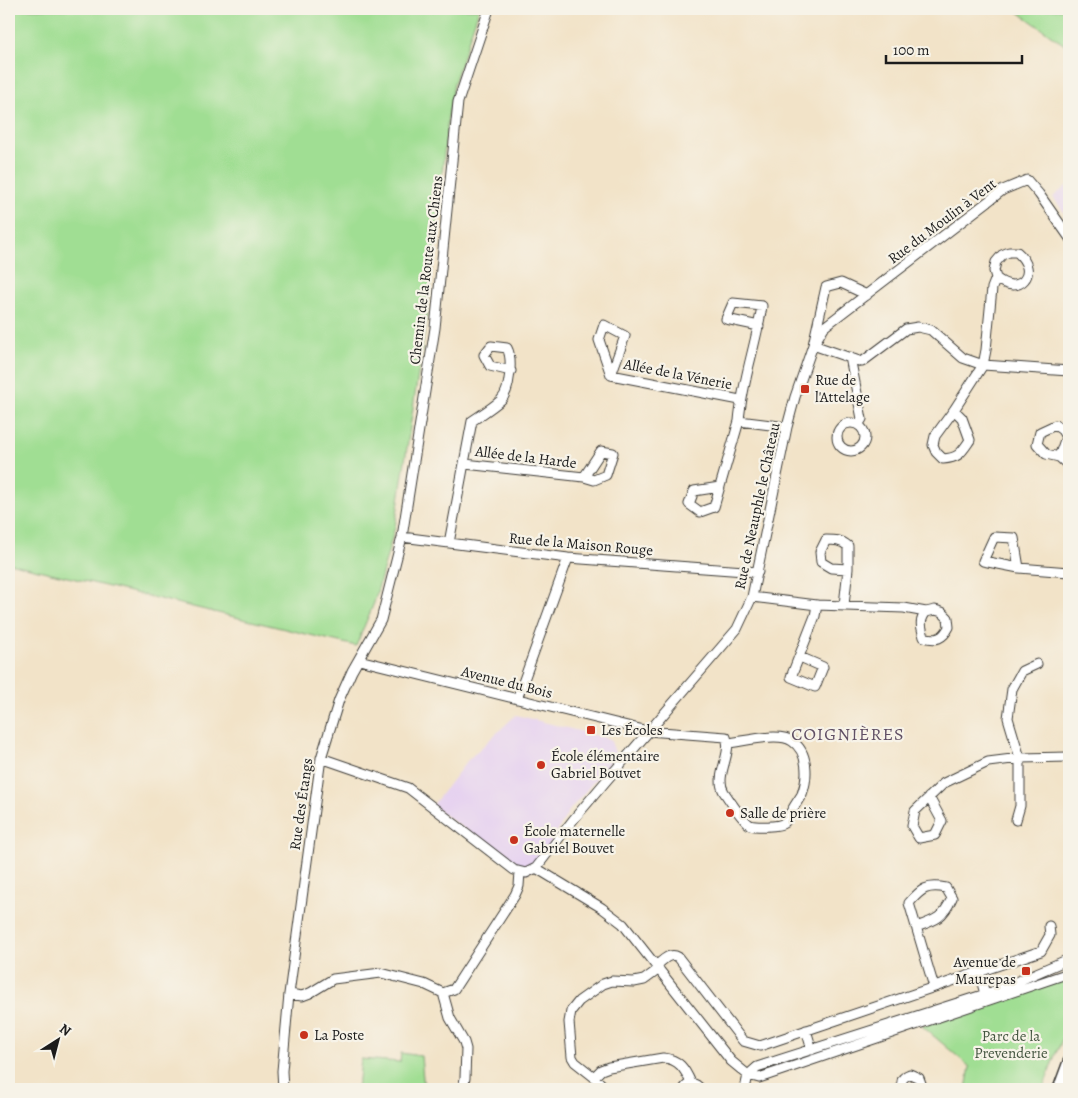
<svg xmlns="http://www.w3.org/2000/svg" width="1078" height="1098" font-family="Alegreya,serif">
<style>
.built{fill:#e6d2f0}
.green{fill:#a0de93;stroke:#5e7d58}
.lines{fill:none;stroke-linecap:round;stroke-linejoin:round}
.minor-casing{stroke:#3c3a36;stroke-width:11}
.tertiary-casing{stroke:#3c3a36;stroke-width:14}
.minor{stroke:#fff;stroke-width:9}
.tertiary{stroke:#fff;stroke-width:11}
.poi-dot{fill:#c8321e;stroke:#f7f3e8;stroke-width:2}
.labels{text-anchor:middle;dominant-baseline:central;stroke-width:4.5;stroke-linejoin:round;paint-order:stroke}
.street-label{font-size:15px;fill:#1c1c1c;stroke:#f7f3e8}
.poi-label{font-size:15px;fill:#1c1c1c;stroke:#f7f3e8;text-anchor:start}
.park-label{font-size:15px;fill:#445640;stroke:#f7f3e8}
.quarter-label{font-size:18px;letter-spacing:1px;fill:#604f64;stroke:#f7f3e8}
</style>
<rect width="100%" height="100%" fill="#f7f3e8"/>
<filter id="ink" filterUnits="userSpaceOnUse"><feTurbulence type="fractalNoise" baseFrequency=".02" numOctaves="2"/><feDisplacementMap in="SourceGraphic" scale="10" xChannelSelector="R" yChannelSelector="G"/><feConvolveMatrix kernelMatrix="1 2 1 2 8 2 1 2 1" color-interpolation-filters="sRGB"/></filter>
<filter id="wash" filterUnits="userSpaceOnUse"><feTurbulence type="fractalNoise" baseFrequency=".0096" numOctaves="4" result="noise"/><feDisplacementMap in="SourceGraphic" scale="20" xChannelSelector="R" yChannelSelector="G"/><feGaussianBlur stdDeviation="1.12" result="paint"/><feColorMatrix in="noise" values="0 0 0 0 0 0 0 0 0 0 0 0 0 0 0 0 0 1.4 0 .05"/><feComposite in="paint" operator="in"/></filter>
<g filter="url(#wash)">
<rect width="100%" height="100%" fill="#f2e3c8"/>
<path class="built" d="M1069,184V219L1053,197Z
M516,715L610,739L616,755L569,811L536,868L526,873L432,806L468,760Z"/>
<path class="green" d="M9,9H479L454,83L448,116L428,309L395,527L374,603L356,646L9,563Z
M1014,9H1069V48Z
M1068,978L1069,1027L1055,1055L1043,1089H966L970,1067L922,1026Z
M401,1053L421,1056L424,1089H356L359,1079L361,1059L400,1062Z"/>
</g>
<g filter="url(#ink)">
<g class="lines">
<defs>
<path id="minor" d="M817,339L824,327L1003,190L1027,180L1039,194L1069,237
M813,345L862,362L906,329L918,327L931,330L963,358L983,365L1069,371
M850,357L862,419L858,425
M611,375L625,336L604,325L599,340L611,375L740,400
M954,410L962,418L970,440C961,453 959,458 943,459L936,452L933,445L935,436L954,410L983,365L986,350L992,288L996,278L994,271L996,262L1002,255L1009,252H1017C1041,273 1019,297 996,278
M739,421C742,382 756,345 762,306L733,303L726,319L759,326
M837 437a14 14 0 1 1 28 0a14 14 0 1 1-28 0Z
M1059,457L1066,437L1062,430L1055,425L1040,432L1037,444L1046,454L1059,457L1069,466
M465,464L584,477L594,480L606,475L613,453L601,451L584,477
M720,487L694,491L689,504L700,512L714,507L739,421L787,427
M402,537L568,558L758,572
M449,543L472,421C482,414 492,408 501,400C510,391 513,359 507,348L491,346L484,355L490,366L511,371
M1019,568L1014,538L994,537L983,561L1019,568L1069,572
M752,597L817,605L904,608L926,612L935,610L942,612L948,618L949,627C943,639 936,641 924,637C921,626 919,621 926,612
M844,605L848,569V546C841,540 835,540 826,540L820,552L821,562L831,568L848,569
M800,657L823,667L815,687L791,677L815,616L817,605
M359,660L648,731L726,737C733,754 714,776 724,792C730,801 742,820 750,825C756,827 779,827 784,823C787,820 790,814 792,810C795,805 799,799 802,794C808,778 809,752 792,741C779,732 745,741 729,743
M517,699L568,558
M321,758L408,788L514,870L526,873L536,868L573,820L606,781L737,629L752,597L787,427L795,397L813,345L826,287L841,283L867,295
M929,797L942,821L935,835L919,838L912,826L915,811L944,783L988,762L1020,758L1069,757
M1016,820L1020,806V758L1008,718L1012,689L1022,671L1037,664
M536,868L602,908L623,924L731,1061L748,1075L759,1078L1069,973
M916,927C936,920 943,918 952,898L946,888C927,884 921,889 909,903L934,987
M656,966C663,960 670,952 678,957L743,1041L760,1046L1041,951L1050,935L1049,926
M979,972L985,994
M443,993L454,989L515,895L519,886L520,872
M443,993L450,1018L464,1042L466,1049L465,1078L463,1089
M289,994L302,996L310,993L333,979L381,973L424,984L443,993
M806,1030L812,1050
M748,1075L757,1067L995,991L1069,959
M594,1077L601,1070L609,1067L663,1058C679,1059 685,1069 691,1083
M283,1089L282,1071L289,994L321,758L339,700L352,671L381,620L402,537L435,328L458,102L489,9
M606,1089L594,1077L575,1062L572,1057L569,1022L571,1011L579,1001L603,984L612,981L634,982L644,980L659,969
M684,1089C688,1082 696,1082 700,1089
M745,1089L748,1075
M903,1089C900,1081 902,1077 910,1074L919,1078L923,1089"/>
<path id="tertiary" d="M1059,1089L1069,1062"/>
</defs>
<use href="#minor" class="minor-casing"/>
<use href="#tertiary" class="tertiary-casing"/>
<use href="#minor" class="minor"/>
<use href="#tertiary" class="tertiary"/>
</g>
</g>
<g class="poi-dot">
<rect x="800" y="384" width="10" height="10" rx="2.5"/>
<rect x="586" y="725" width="10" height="10" rx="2.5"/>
<circle cx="541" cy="765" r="5"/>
<circle cx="730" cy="813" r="5"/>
<circle cx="514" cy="840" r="5"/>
<rect x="1021" y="966" width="10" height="10" rx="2.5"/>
<circle cx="304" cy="1035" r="5"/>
</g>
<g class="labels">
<g class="street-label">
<text transform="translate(942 221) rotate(-37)">Rue du Moulin à Vent</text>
<text transform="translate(426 270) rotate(-83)">Chemin de la Route aux Chiens</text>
<text transform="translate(678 374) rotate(11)">Allée de la Vénerie</text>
<text transform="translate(526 457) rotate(7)">Allée de la Harde</text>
<text transform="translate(757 506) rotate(-78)">Rue de Neauphle le Château</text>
<text transform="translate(581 544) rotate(5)">Rue de la Maison Rouge</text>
<text transform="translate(507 682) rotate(14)">Avenue du Bois</text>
<text transform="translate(301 804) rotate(-82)">Rue des Étangs</text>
</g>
<g class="poi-label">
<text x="815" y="380">Rue de<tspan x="815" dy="17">l'Attelage</tspan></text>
<text x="601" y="730">Les Écoles</text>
<text x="551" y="756">École élémentaire<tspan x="551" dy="17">Gabriel Bouvet</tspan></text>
<text x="740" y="813">Salle de prière</text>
<text x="524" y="831">École maternelle<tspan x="524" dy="17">Gabriel Bouvet</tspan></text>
<text x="1016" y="962" text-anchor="end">Avenue de<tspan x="1016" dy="17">Maurepas</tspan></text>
<text x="314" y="1035">La Poste</text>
</g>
<g class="park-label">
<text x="1011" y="1036">Parc de la<tspan x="1011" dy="17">Prevenderie</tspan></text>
</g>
<g class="quarter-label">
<text x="848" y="734">COIGNIÈRES</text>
</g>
</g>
<rect width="1078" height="1098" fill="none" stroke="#f7f3e8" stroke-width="30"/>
<g transform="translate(58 1040) rotate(36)" stroke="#f7f3e8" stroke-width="4" paint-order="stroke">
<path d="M0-4L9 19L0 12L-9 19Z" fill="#1c1c1c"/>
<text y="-8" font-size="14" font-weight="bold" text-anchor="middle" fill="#1c1c1c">N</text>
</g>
<path d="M886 55v8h136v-8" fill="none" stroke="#1c1c1c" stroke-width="2.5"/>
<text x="893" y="55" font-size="15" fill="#1c1c1c" stroke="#f7f3e8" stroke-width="4" paint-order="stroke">100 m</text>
</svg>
